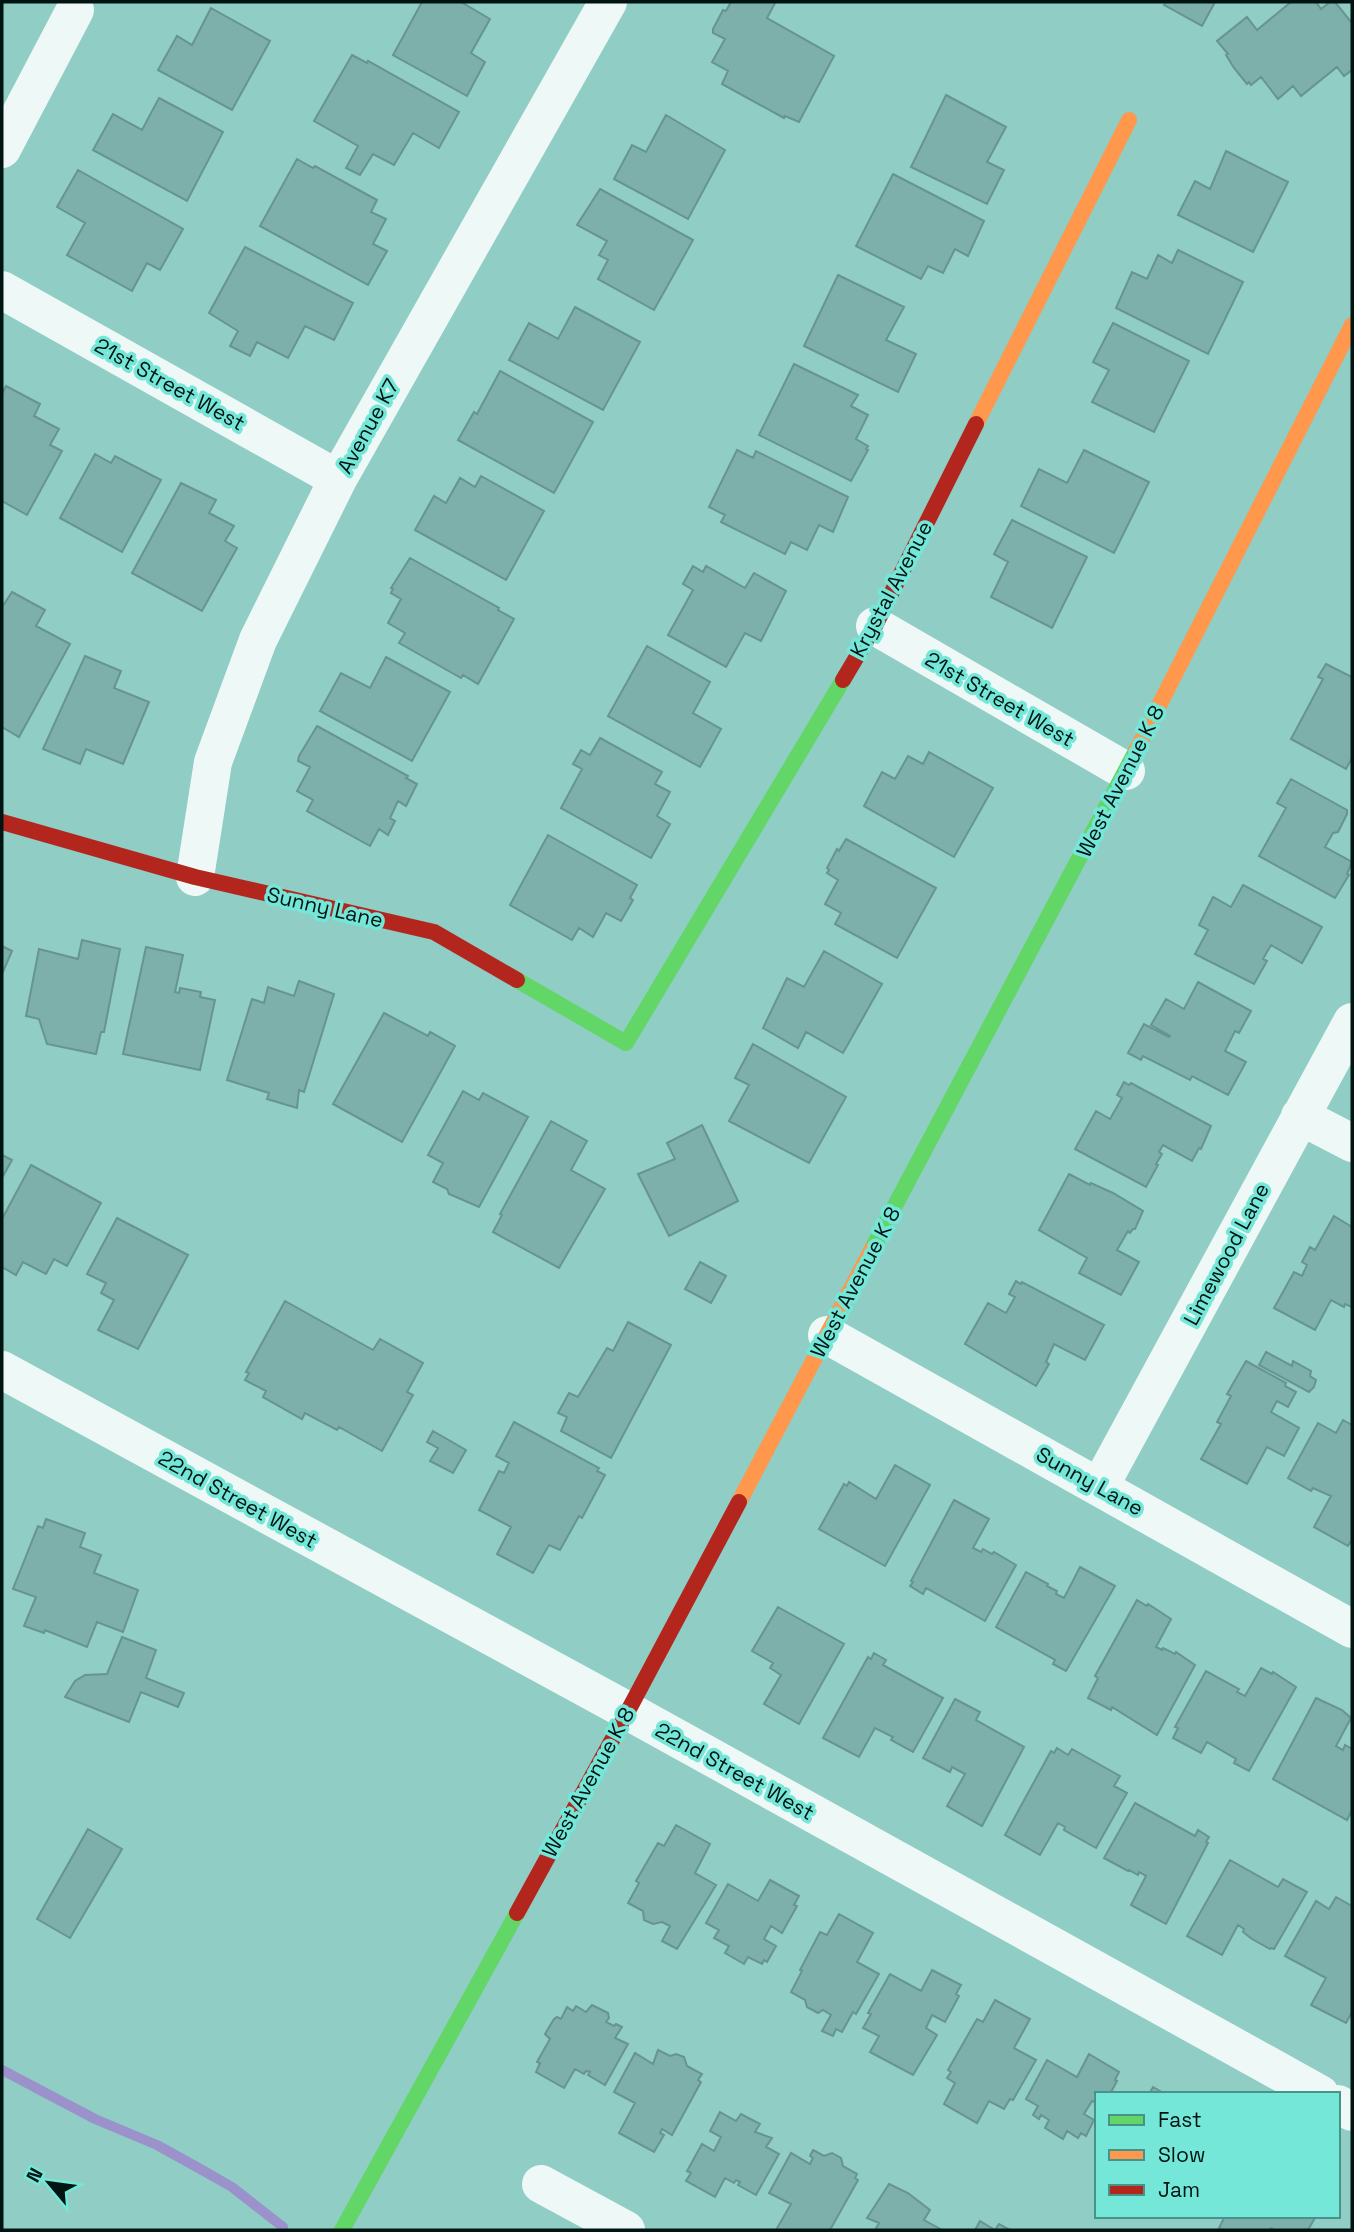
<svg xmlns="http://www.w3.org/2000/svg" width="1354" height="2232" font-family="'Space Grotesk',sans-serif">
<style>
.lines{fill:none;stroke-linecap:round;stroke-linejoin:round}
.stream{stroke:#9b92cb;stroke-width:10}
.building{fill:#7db0aa;stroke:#67948f;stroke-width:2}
.street{stroke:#eef8f6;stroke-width:38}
.fast{stroke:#63d668;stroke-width:16}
.slow{stroke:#ff974d;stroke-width:16}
.jam{stroke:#b3261e;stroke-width:16}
.labels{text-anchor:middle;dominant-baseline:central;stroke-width:7;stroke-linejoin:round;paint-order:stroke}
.street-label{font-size:21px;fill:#001512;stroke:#75e7d8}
</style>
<rect width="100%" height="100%" fill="#8fcdc5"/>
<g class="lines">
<path class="stream" d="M2,2070L95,2119L157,2145L195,2166L232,2187L283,2227"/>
</g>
<path class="building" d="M422,2H461L490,19L471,53L485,62L467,96L393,55Z
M731,2H772L775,3L767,18L834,56L799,122L785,116L784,118L722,84L728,71L712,62L725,39L713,33V29L723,10L726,11Z
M1166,2H1215L1202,26L1164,5Z
M1291,2H1316L1321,9L1330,2H1335L1352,23V70L1344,76L1337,67L1301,96L1293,86L1278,99L1261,77L1251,85L1249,82L1247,84L1234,68L1226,55L1228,54L1217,41L1247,17L1257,30Z
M211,8L270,41L232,110L158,70L177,36L192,45Z
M352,55L367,63L368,61L459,112L439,148L413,133L394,165L373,154L360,175L346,168L358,146L314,121Z
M946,95L1006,127L987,162L1004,170L987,204L911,167Z
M159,98L223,132L187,201L93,150L113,114L142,130Z
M666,115L725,150L688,219L614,179L632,145L646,152Z
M1226,151L1288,182L1253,252L1178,215L1195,181L1210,189Z
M297,159L313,168L315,166L377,200L371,212L386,219L373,244L387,251L368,285L260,226Z
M78,170L183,229L160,270L147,263L132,291L67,255L85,223L57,207Z
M893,174L984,221L968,256L955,249L943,273L928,266L921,279L856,246Z
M600,189L693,240L654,310L598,279L608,260L599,255L607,241L577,225Z
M245,247L353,303L334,340L305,326L288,358L257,342L250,356L230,346L238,331L209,313Z
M1178,250L1243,282L1208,354L1116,308L1132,272L1147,279L1158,255L1172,263Z
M838,275L904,307L886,340L916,354L898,392L804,346Z
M575,307L640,342L603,410L509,360L529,323L558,339Z
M1113,323L1189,361L1154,432L1092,402L1109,370L1093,362Z
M794,364L858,395L851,406L868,415L856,439L868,446L866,449L868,450L851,481L759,435Z
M500,371L593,422L554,493L458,440L474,412L477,414Z
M6,386L40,404L34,416L59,429L50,445L62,451L27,515L2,501V394Z
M737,450L753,458L756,451L848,497L833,532L819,525L807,550L791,542L785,554L721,522L725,515L709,507Z
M1084,450L1149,482L1114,553L1021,506L1039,469L1067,483Z
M95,454L111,463L115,456L161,480L122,552L60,518Z
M481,476L544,511L506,580L415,530L434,496L446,503L460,478L475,487Z
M181,483L216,500L209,513L234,526L225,541L237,548L202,611L132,573Z
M1012,520L1087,557L1052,628L991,597L1008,562L994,554Z
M410,558L499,608L498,610L514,619L478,684L463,675L461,678L399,643L405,633L388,623L401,599L391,593L393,589L391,588Z
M693,566L703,572L706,566L745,588L754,573L786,591L761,641L745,633L726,667L668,635L693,590L683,584Z
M12,592L45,610L36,626L70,644L19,737L2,727V607Z
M647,646L710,682L693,713L721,729L700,767L608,716Z
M85,656L121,671L114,688L149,702L123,764L86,749L80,764L43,749Z
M386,657L450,692L412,761L320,711L341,673L370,688Z
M1326,664L1352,677V758L1346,769L1291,739L1323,679L1318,677Z
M317,726L408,776L406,778L417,784L406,806L398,801L390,818L395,821L388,835L379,829L370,846L307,811L313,800L297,791L310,767L298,761L299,756Z
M600,738L662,772L655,784L670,792L657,816L670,824L651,858L561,808L582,769L573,764L581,750L590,755Z
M929,752L993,788L954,857L864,806L882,772L895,779L908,756L923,764Z
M1291,779L1347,810V814L1338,832L1333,833L1325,847L1352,862L1347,874L1349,875L1335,898L1259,856L1286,808L1277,803Z
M548,835L637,885L630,898L633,900L621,921L606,913L593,937L579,928L572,940L510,905Z
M846,839L936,888L897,958L835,924L841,913L825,904L838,880L827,873L829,870L827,868L837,849L839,851Z
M1243,885L1322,927L1302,963L1271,945L1263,959L1267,961L1254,984L1195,954L1208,930L1199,925L1213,897L1231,907Z
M82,940L120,949L104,1032H101L96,1054L47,1044L39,1019L26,1016L39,949L78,959Z
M2,946L12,951L2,974Z
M146,947L183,955L175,992L179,993L180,988L201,992L200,997L215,1000L200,1070L123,1054Z
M824,951L882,984L843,1053L806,1032L798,1048L763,1028L787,978L804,987Z
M299,981L334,994L304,1092L299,1090L297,1108L267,1099L269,1093L227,1080L252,999L264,1003L268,987L294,996Z
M1198,982L1251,1011L1239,1033L1235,1031L1225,1051L1246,1062L1228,1095L1192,1076L1190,1080L1143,1056L1141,1060L1128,1053L1144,1024L1169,1037L1170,1036L1151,1025L1166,999L1184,1009Z
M384,1013L428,1036L430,1032L455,1046L402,1142L333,1104Z
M753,1044L846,1097L809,1163L729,1121L749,1085L735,1078Z
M1124,1082L1129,1085L1131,1083L1211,1126L1201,1149L1199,1148L1192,1161L1163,1145L1159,1152L1162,1154L1156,1164L1158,1165L1146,1187L1075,1149L1096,1111L1110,1119L1122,1098L1117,1095Z
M463,1091L479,1100L483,1093L528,1117L479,1207L449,1194L447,1189L433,1182L443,1163L428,1155Z
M551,1121L587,1141L571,1170L605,1189L559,1268L493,1232L502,1215L500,1214Z
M702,1125L738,1201L669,1236L638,1174L675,1159L667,1143Z
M2,1155L12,1160L2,1178Z
M31,1165L101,1203L67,1266L54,1259L46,1274L23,1262L16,1275L2,1267V1219Z
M1069,1174L1090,1185L1091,1183L1113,1193L1143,1211L1135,1229H1133L1130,1233L1128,1231L1117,1250L1139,1262L1121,1295L1079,1273L1087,1258L1039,1230Z
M1334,1216L1352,1227V1307L1345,1304L1344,1307L1331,1300L1315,1330L1274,1308L1294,1272L1302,1276L1307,1265L1302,1262L1310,1247L1315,1250Z
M117,1218L188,1255L138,1349L98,1330L114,1300L101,1293L106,1283L87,1274Z
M700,1262L726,1276L711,1303L685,1289Z
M1016,1281L1021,1284L1022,1282L1104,1325L1085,1360L1054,1344L1046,1362L1049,1364L1036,1386L965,1344L988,1303L1006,1313L1015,1297L1009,1294Z
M285,1301L373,1350L380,1339L423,1363L407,1392L413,1395L382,1451L339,1427L337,1430L305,1413L302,1419L263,1397L266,1391L245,1380L249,1373L246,1372Z
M628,1322L671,1345L611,1458L561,1431L567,1417L558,1413L569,1393L578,1397L607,1348L613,1351Z
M1266,1352L1292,1366L1293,1361L1311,1371L1310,1376L1316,1380L1314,1387L1309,1392L1259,1365Z
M1246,1361L1286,1383L1285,1386L1296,1392L1288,1407L1277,1401L1271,1412L1299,1428L1284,1456L1267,1447L1247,1484L1201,1459L1221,1424L1217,1422L1231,1396L1227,1394Z
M1343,1420L1352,1425V1539L1348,1546L1314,1527L1331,1496L1313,1488L1311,1491L1288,1478L1318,1423L1336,1433Z
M514,1422L599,1468L597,1471L605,1475L582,1518L579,1516L560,1550L549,1545L533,1573L497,1554L511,1527L479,1510L499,1471L504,1473L509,1463L496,1456Z
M433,1431L466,1450L453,1473L430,1461L438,1448L427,1442Z
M895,1465L930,1485L885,1566L819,1529L844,1484L847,1486L849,1482L876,1499Z
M954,1500L989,1519L973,1548L981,1552L983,1549L992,1554L994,1552L1016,1565L985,1621L926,1588L923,1594L910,1586L913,1582L911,1581Z
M46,1519L85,1533L80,1547L101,1555L94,1573L138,1590L123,1632L97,1622L87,1647L45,1630L44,1633L24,1626L36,1597L13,1589L38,1526L43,1528Z
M1080,1567L1115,1586L1066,1671L1053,1664L1055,1660L996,1627L1026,1572L1048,1584L1047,1586L1057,1591L1056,1594L1064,1598Z
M1137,1600L1147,1606L1148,1604L1171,1619L1156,1647L1162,1650L1163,1648L1175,1654L1176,1652L1195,1665L1157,1735L1112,1707L1111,1710L1088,1698L1098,1678L1095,1676Z
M778,1607L844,1644L799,1724L764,1704L781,1675L770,1668L773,1663L752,1651Z
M122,1637L156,1650L146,1678L184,1693L178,1707L141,1692L129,1722L65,1697L75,1681L85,1675L107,1674Z
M874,1653L886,1660L883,1665L943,1698L913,1752L891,1740L893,1737L875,1728L859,1757L823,1738L868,1657L871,1659Z
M1261,1668L1272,1674L1273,1672L1296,1687L1249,1771L1234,1763L1236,1759L1207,1742L1201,1753L1173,1738L1178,1728L1175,1727L1206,1671L1239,1689L1237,1692L1245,1696Z
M1316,1698L1342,1710L1351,1718L1336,1746L1343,1750L1345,1745L1352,1749V1810L1347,1820L1273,1779Z
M955,1699L980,1712L976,1720L1024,1747L982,1826L947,1806L965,1774L952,1767L950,1772L923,1758Z
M1057,1748L1068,1755L1072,1749L1120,1776L1114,1786L1127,1793L1096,1848L1064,1830L1065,1827L1058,1823L1040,1855L1005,1835L1051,1751L1054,1753Z
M1135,1803L1195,1836L1198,1830L1209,1837L1206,1842L1208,1843L1166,1924L1131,1905L1146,1876L1139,1872L1138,1875L1129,1870L1128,1871L1104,1858Z
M676,1825L710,1844L695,1873L716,1885L677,1949L662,1941L670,1926L662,1922L653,1924L644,1920L643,1911L628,1903L639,1883L636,1881L658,1843L664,1846Z
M88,1829L122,1849L70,1938L37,1919Z
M1230,1860L1278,1887L1283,1879L1307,1892L1274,1949L1271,1948L1270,1949L1252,1939L1243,1932L1244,1929L1238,1925L1222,1955L1187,1936Z
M770,1880L799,1896L794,1905L797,1906L782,1933L771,1926L764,1939L776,1946L767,1962L764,1960L762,1964L748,1957L744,1964L725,1953L729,1946L714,1938L719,1930L706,1923L728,1884L758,1901Z
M1336,1897L1352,1906V2012L1346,2023L1311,2005L1326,1978L1285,1956L1316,1901L1329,1909Z
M839,1914L873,1933L857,1962L879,1974L856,2014L853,2012L842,2032L836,2029L833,2036L822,2031L831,2015L823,2010L818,2013L807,2007L805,2000L791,1992L802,1971L800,1970L820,1932L827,1935Z
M932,1970L961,1985L956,1994L959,1996L945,2022L932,2015L926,2028L937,2035L913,2075L870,2052L879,2036L863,2028L871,2014L868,2013L890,1974L921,1991Z
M995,2000L1030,2019L1014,2048L1036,2060L1013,2100L1010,2099L1004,2109L989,2101L977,2123L944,2104L955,2083L947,2078L951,2072L948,2070L977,2019L983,2022Z
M592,2005L608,2013L609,2018L606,2022L614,2026L616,2024L622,2027L615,2038L628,2044L605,2085L588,2075L590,2072L586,2071L584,2074L575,2069L564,2088L536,2072L540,2063L537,2062L550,2039L545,2034L554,2019L557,2017L561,2019L567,2007L573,2011L576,2006L586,2012Z
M658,2050L670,2056L676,2054L684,2057L687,2066L702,2074L698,2080L701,2082L672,2135L662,2129L660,2133L664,2135L654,2152L619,2133L635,2103L614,2092L635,2053L653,2064Z
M1089,2054L1119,2072L1115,2080L1117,2081L1110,2094H1097V2103L1092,2101L1084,2114L1094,2120L1086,2136L1081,2133L1078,2138L1067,2131L1063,2139L1045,2128L1049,2120L1041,2115L1039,2119L1033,2115L1038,2106L1026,2099L1047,2060L1077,2077Z
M1153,2087L1165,2094H1149Z
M720,2112L736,2121L741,2114L760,2124L755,2132L772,2138L766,2147L779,2154L756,2195L738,2185L740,2182L736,2180L734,2183L725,2178L715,2197L686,2181L691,2173L687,2171L702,2144L714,2151L721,2137L710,2131Z
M813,2150L824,2156L832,2153L841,2158L843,2166L857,2174L855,2178L858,2180L830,2230H776L791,2204L769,2193L791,2153L810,2164L813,2158L810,2156Z
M889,2184L908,2193L930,2210L924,2220L942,2230H875L879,2223L867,2218Z
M1225,2216H1316L1308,2230H1275L1271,2228L1270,2230H1223L1219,2228Z
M980,2221L995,2230L999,2224L1010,2230H975Z"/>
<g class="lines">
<path class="street" d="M2,149L75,10
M2,290L338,479
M875,626L1126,771
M195,877L213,762L258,640L338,479L608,2
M1300,1116L1352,1143
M827,1335L1352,1629
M2,1370L628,1711L1320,2094
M1100,1486L1352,1022
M1338,2104L1352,2112
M541,2184L626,2230"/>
<path class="fast" d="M517,980L626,1043L843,680
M872,1249L1136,751
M342,2230L517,1913"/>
<path class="slow" d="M976,424L1129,120
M1136,751L1352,325
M739,1502L872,1249"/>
<path class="jam" d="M843,680L875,626L976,424
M2,822L195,877L434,932L517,980
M517,1913L628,1711L739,1502"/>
</g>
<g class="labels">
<g class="street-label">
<text transform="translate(170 384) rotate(29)">21st Street West</text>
<text transform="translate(368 426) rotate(-61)">Avenue K7</text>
<text transform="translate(891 589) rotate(-62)">Krystal Avenue</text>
<text transform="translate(1000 699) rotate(30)">21st Street West</text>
<text transform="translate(1120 781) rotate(-63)">West Avenue K 8</text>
<text transform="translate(325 907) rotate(13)">Sunny Lane</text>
<text transform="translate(1226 1254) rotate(-62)">Limewood Lane</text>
<text transform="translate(855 1282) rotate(-62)">West Avenue K 8</text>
<text transform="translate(1090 1481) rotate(29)">Sunny Lane</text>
<text transform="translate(238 1499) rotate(29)">22nd Street West</text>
<text transform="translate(735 1771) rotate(29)">22nd Street West</text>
<text transform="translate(588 1782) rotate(-61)">West Avenue K 8</text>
</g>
</g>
<rect width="1354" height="2232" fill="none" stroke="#001512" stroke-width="7"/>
<rect x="1095" y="2092" width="245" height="126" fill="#75e7d8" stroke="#469389" stroke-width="2"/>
<rect x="1109" y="2115" width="35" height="10" fill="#63d668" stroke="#469389" stroke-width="2"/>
<text x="1158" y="2127" font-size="21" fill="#001512">Fast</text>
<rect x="1109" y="2150" width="35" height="10" fill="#ff974d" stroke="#469389" stroke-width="2"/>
<text x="1158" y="2162" font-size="21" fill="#001512">Slow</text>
<rect x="1109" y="2185" width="35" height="10" fill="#b3261e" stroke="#469389" stroke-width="2"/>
<text x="1158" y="2197" font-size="21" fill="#001512">Jam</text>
<g transform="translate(49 2183) rotate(299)" stroke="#75e7d8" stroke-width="5" paint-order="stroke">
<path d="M0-5L12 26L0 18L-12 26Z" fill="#001512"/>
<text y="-10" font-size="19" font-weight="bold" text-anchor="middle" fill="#001512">N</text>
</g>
</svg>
